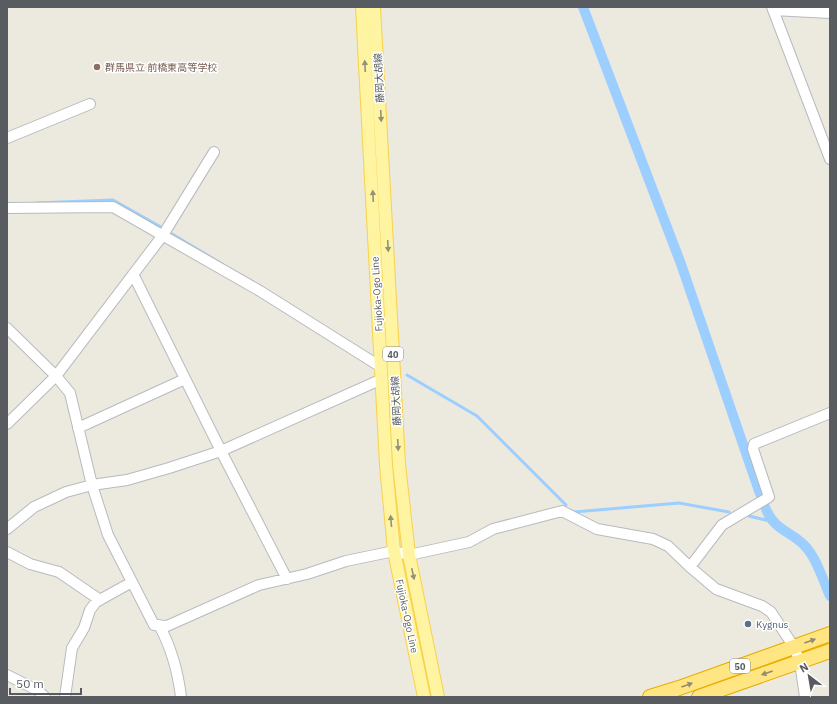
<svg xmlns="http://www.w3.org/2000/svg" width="837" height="704" font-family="'IBM Plex Sans','Noto Sans JP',sans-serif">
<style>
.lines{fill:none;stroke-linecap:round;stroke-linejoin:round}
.stream{stroke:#9ccfff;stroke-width:3}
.canal{stroke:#9ccfff;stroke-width:10}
.minor-casing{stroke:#b7babf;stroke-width:12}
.major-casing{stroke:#f9d14b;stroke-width:14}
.highway-casing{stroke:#ebad00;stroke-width:16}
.minor{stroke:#fff;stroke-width:10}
.major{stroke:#fff4a1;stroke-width:12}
.highway{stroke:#ffe683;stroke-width:14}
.oneway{fill:#929177}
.oneway2{fill:#928c6d}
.education-dot{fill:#8d6e63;stroke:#fff;stroke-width:1.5}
.service-dot{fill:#5c6f8a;stroke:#fff;stroke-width:1.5}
.labels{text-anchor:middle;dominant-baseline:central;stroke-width:3;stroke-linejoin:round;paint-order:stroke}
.shield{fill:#fff;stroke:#8a8d90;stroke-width:1}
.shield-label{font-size:9px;font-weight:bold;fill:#585c61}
.education-label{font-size:10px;fill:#785e54;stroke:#fff;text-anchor:start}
.street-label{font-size:10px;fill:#585c61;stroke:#fff}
.service-label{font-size:10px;fill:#4e5e75;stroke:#fff;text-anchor:start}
</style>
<rect width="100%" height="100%" fill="#eceadf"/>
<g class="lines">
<path class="stream" d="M35,203L113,200L161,227
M172,234L222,264
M407,375L477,416L566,505
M574,512L679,503L729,512
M749,516L774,522"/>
<path class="canal" d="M583,7L681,264L760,494
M765,507C775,532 790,530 805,546C817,559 823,580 830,596"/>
<defs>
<path id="minor" d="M772,7L830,159
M773,10L830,13
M7,138L90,104
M7,208L113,207L260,291L381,367
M133,274L221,451L287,579
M7,328L56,376L70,393L92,485L108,535L154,625L167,626L259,585L307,574L346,561L394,551L409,555L469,542L493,529L562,511L597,529L653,539L668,546L690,567
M7,424L56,376L163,235L214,152
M78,428L185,379
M7,529L34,507L66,492L92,485L127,480L169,468L221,451L382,379
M7,552L30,564L59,572L100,600
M159,625C171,647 178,672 181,697
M7,675L37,690L45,697
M65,697L72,648L84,628L90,610L96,602L132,582
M805,697L800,662L794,647L771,612L762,606L716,589L690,567L722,525L769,497L753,449L754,444L830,413"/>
<path id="major" d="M362,7L386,465L394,551L424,697
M374,7L399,464L409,555L438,697"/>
<path id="highway" d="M650,697L679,688L830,634
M699,697L830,651"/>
</defs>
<use href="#minor" class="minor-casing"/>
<use href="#major" class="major-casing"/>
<use href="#highway" class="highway-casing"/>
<use href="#minor" class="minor"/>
<use href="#major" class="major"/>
<use href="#highway" class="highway"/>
</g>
<defs><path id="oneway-solid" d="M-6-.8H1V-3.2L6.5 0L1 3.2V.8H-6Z"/></defs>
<g class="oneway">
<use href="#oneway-solid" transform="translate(365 66) rotate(-93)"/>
<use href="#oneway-solid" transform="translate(381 116) rotate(87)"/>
<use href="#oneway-solid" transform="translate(373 196) rotate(-93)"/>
<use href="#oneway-solid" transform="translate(388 246) rotate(87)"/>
<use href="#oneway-solid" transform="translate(398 445) rotate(87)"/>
<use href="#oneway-solid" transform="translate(391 521) rotate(-95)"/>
<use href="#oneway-solid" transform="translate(413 574) rotate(78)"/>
</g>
<g class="oneway2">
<use href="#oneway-solid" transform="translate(810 641) rotate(-20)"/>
<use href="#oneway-solid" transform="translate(767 673) rotate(161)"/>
<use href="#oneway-solid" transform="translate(687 685) rotate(-20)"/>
</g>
<circle class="education-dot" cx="97" cy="67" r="4"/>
<circle class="service-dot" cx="748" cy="624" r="4"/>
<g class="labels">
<g class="shield">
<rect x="383" y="347" width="20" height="14" rx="3"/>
<rect x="730" y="659" width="20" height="14" rx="3"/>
</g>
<g class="shield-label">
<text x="393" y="354">40</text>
<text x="740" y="666">50</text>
</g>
<g class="education-label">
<text x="105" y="67">群馬県立 前橋東高等学校</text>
</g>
<g class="street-label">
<text transform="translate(379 78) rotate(-93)">藤岡大胡線</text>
<text transform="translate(377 294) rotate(-93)">Fujioka-Ogo Line</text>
<text transform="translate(396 401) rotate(-93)">藤岡大胡線</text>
<text transform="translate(407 616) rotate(78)">Fujioka-Ogo Line</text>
</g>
<g class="service-label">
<text x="756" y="624">Kygnus</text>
</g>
</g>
<rect width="837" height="704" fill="none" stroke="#585c61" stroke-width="16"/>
<g transform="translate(809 676) rotate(329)" stroke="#ffffff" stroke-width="3" paint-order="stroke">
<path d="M0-3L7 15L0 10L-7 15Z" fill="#585c61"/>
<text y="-6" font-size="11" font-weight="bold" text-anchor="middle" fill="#585c61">N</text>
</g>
<path d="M10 688v6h71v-6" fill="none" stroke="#585c61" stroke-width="2"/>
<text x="16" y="688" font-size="12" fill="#585c61" stroke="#ffffff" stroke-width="3" paint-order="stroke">50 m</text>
</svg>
